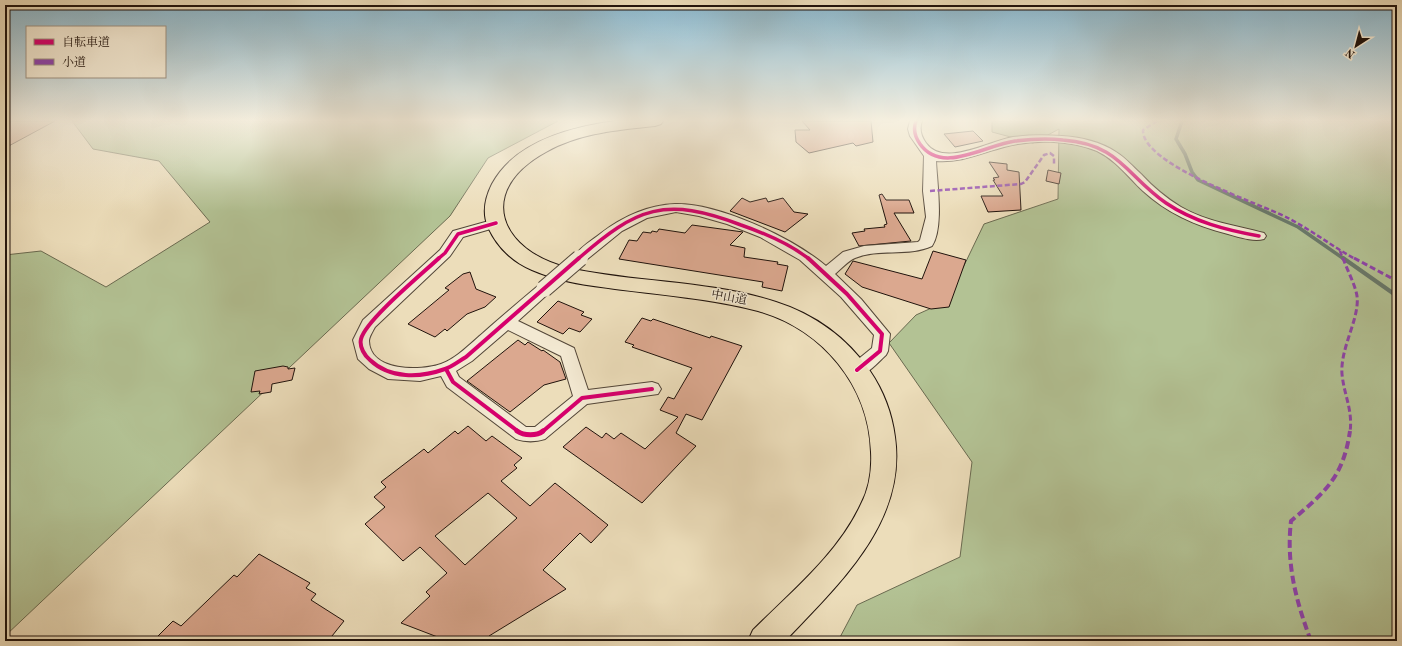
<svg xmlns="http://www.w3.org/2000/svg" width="1402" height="646" font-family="'Old Standard TT','Noto Serif JP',serif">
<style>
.green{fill:#b3c294;stroke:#6a6a50}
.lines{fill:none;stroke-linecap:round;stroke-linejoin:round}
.stream-far1{stroke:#69796b;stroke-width:3.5}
.stream{stroke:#69796b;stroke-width:4}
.building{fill:#dba88f;stroke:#20130c;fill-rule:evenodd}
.minor-casing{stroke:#534638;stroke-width:2}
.highway-casing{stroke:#20130c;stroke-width:2}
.minor{fill:#f3e9d2;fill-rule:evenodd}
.highway{fill:#ecddba;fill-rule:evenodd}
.minor-bridge-far1-casing{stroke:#534638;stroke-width:14;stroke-linecap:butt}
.minor-bridge-casing{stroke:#534638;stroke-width:18;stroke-linecap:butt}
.minor-bridge-far1{stroke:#f3e9d2;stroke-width:13}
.minor-bridge{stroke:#f3e9d2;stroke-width:16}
.quiet-far2{stroke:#8e44ad;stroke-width:2.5;stroke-dasharray:5 2.5;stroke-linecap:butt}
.quiet-far1{stroke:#8e44ad;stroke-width:3;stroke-dasharray:6 3;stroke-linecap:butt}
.quiet{stroke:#8e44ad;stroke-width:4;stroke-dasharray:8 4;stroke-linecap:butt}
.cycleway-far2-casing{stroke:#f3e9d2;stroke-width:5.5}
.cycleway-far1-casing{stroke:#f3e9d2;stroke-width:6}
.cycleway-casing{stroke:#f3e9d2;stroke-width:8}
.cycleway-far2{stroke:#d6006c;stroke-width:3.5}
.cycleway-far1{stroke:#d6006c;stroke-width:4}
.cycleway{stroke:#d6006c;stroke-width:5}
.labels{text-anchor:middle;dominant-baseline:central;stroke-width:3;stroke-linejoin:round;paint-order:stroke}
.street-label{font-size:12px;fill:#20130c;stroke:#f3e9d2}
</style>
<rect width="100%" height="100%" fill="#ecddba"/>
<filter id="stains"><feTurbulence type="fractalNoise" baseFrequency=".005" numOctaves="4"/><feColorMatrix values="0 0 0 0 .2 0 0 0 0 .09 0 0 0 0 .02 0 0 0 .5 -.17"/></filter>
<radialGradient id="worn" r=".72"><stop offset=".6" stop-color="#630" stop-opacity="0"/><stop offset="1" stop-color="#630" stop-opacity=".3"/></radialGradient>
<path class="green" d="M72,121H558L488,158L450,216L5,636V255L41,251L106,287L210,222L159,161L93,149Z
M992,121H1397V641H838L857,605L960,557L972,462L889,343L916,315L947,301L984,224L1058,199L1059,129L1033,143L992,132Z"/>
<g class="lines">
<path class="stream-far1" d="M1182,121L1176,139L1185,154L1192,172L1198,180L1298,227L1344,259"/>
<path class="stream" d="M1343,258L1397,296"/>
</g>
<path class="building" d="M11,121H55L5,148V128Z
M802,121H871L873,142L856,146L853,143L809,153L796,142L795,130H810Z
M973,131L983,141L955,147L944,134Z
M989,162L1007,164V170L1019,172L1021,210L988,212L981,196H1003L993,180H995L993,178L999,177Z
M1048,170L1061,173L1059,184L1046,181Z
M882,194L886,200H909L914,213H894L911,241L859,246L852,233L865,231L864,229L885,227L884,225L887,224L879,195Z
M742,198L750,202L766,198L768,202L783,198L794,212L808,214L785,232L730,211Z
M692,225L743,232L730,245L745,248L744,257L778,262L777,264L788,266L782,291L762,287L763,282L619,259L629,240L637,241L643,232L651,233L652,231L657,232L659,229L685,233Z
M933,251L966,260L949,307L931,309L862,287L845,274L853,261L922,279Z
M470,272L476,289L496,297L485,307L467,314L447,331L445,329L435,337L408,324L449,290L445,288L463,274Z
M558,301L584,312L581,315L592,319L580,332L569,328L563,334L537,322Z
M642,318L651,321L653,319L710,338L711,336L742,346L702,420L686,414L676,433L696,446L642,503L563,447L586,427L602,438L606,433L614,439L621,433L645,449L678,417L660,410L668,397L674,399L692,368L632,347L634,345L625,342Z
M518,340L525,345L528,342L542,351L543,350L560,362L566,379L544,385L510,412L467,381Z
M283,366L288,367V369L295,368L292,380L272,384L271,392L259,394L260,391L251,392L255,371Z
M468,426L486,441L492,436L522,458L514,465L517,468L501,481L530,506L555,483L608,525L591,543L580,533L543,570L566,589L489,636L495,641H448L401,623L430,596L426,592L447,573L420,547L403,561L365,524L385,507L374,497L386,487L381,482L424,449L428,453L455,431L458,434ZM488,493L517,518L465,565L435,536Z
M259,554L310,583L306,588L316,594L311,600L344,621L328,641H153L173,621L181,626L234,575L237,577Z"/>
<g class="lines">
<defs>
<path id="minor" d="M910,121H922C919,129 921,136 926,143C944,168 989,141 1013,137C1029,135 1046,135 1062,136C1080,137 1101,142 1116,152C1126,158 1133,167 1141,174C1153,187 1166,198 1181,207C1207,222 1235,225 1264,233L1266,236L1264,239C1253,242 1239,237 1228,234C1196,226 1167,213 1143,191C1128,177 1116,160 1097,151C1069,140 1033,139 1004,147C981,153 961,163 936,161C937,183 944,228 932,246C908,257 879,248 855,258C848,261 841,269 835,274L861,299L890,334L888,351L886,355C876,364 865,379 851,375L849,370L851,365L872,348L874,335L841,297L800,260L760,237L727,224L699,216L676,212L647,218L622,231L585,261H575L573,258C579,248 591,241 600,234C622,217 648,205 675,204C719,203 793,238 826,266L843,252L864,246L918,242L920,240L926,217L923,191L924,156L910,136L908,129Z
M496,219L501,220L503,223L501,226L463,237L450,256L375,327C373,331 369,337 369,341C370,372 421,371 441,364C457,358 470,344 483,333C501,317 520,301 539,285L544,284L549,285L552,289L549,293L518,321L574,348L588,390L652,382L658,384L661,389L658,394L587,404L545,439C536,442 525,442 516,439L447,387L441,376L420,381L388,379L369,369L358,359L353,340L363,320L440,250L453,231ZM508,330L561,356L573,396L535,427H526L459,377L456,371L472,361Z"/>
<path id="highway" d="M615,121H663L661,124L655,126C618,130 579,133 546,152C475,191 499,251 569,268C637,283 709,280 776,302C814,314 847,338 870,371C883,390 892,413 895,437C907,522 839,584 785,641H748L753,630C791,592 838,554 861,504C869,489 872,469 871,452C869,385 822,329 758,311C712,299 662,295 615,289C587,285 559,282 532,270C513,262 497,247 488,227C482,213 485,198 492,184C515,141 571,127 615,121Z"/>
</defs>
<use href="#minor" class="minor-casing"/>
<use href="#highway" class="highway-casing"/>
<use href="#minor" class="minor"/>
<use href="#highway" class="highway"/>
<defs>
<path id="minor-bridge-far1" d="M578,259L580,258"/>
<path id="minor-bridge" d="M544,289L580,258"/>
</defs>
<use href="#minor-bridge-far1" class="minor-bridge-far1-casing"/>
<use href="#minor-bridge" class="minor-bridge-casing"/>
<use href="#minor-bridge-far1" class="minor-bridge-far1"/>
<use href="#minor-bridge" class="minor-bridge"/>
<path class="quiet-far2" d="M1157,121L1143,130C1142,165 1259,203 1288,218C1311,230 1332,246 1355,259
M930,191L1021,184L1025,182L1044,155L1050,153L1054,156V166
M1340,251L1343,259"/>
<path class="quiet-far1" d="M1343,258C1347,270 1355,284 1357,296C1360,318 1340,348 1342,374C1344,395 1353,410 1350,432
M1354,258L1397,281"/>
<path class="quiet" d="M1311,641C1296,601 1286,564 1291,521C1325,492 1343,478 1350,431"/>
<defs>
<path id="cycleway-far2" d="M916,121C913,129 915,137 920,144C942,175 985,145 1015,141C1031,139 1047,138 1063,140C1119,144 1126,175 1166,203C1194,222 1226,230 1259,236
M438,259L445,253L458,234L496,223
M578,259C637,207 665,196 741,225C764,233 789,243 809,259"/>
<path id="cycleway-far1" d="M439,258C422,274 366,320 361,339C359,347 365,356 370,360C390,379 420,378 445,369C452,367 459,361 466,357L579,258
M808,258L847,294L882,334L880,351L857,370
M446,369L453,382L519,432
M542,432L582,398L652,389"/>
<path id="cycleway" d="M517,431C524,436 537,436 543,431"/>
</defs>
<use href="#cycleway-far2" class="cycleway-far2-casing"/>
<use href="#cycleway-far1" class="cycleway-far1-casing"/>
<use href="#cycleway" class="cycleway-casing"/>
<use href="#cycleway-far2" class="cycleway-far2"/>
<use href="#cycleway-far1" class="cycleway-far1"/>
<use href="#cycleway" class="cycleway"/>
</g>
<linearGradient id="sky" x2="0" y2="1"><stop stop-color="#89b8cf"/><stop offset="0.57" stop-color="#f6f0e0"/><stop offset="1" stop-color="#f6f0e0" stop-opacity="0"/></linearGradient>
<rect width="1402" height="211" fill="url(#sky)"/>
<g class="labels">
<g class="street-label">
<text transform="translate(729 298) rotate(10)">中山道</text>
</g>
</g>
<rect width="1402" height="646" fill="none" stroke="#ecddba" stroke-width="20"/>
<rect x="6" y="6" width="1390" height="634" fill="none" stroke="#20130c" stroke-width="2"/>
<rect x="10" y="10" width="1382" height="626" fill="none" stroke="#20130c"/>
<rect x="26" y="26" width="140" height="52" fill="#f3e9d2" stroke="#9f9383"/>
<rect x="34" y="39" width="20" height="6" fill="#d6006c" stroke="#9f9383"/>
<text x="62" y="46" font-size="12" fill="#20130c">自転車道</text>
<rect x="34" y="59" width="20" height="6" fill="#8e44ad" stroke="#9f9383"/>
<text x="62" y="66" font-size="12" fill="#20130c">小道</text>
<g transform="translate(1356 46) rotate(216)" stroke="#f3e9d2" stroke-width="3" paint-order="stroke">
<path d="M0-3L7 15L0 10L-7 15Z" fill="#20130c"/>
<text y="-6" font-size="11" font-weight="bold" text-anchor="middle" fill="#20130c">N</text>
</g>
<rect width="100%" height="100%" filter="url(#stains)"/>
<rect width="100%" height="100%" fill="url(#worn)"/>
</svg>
